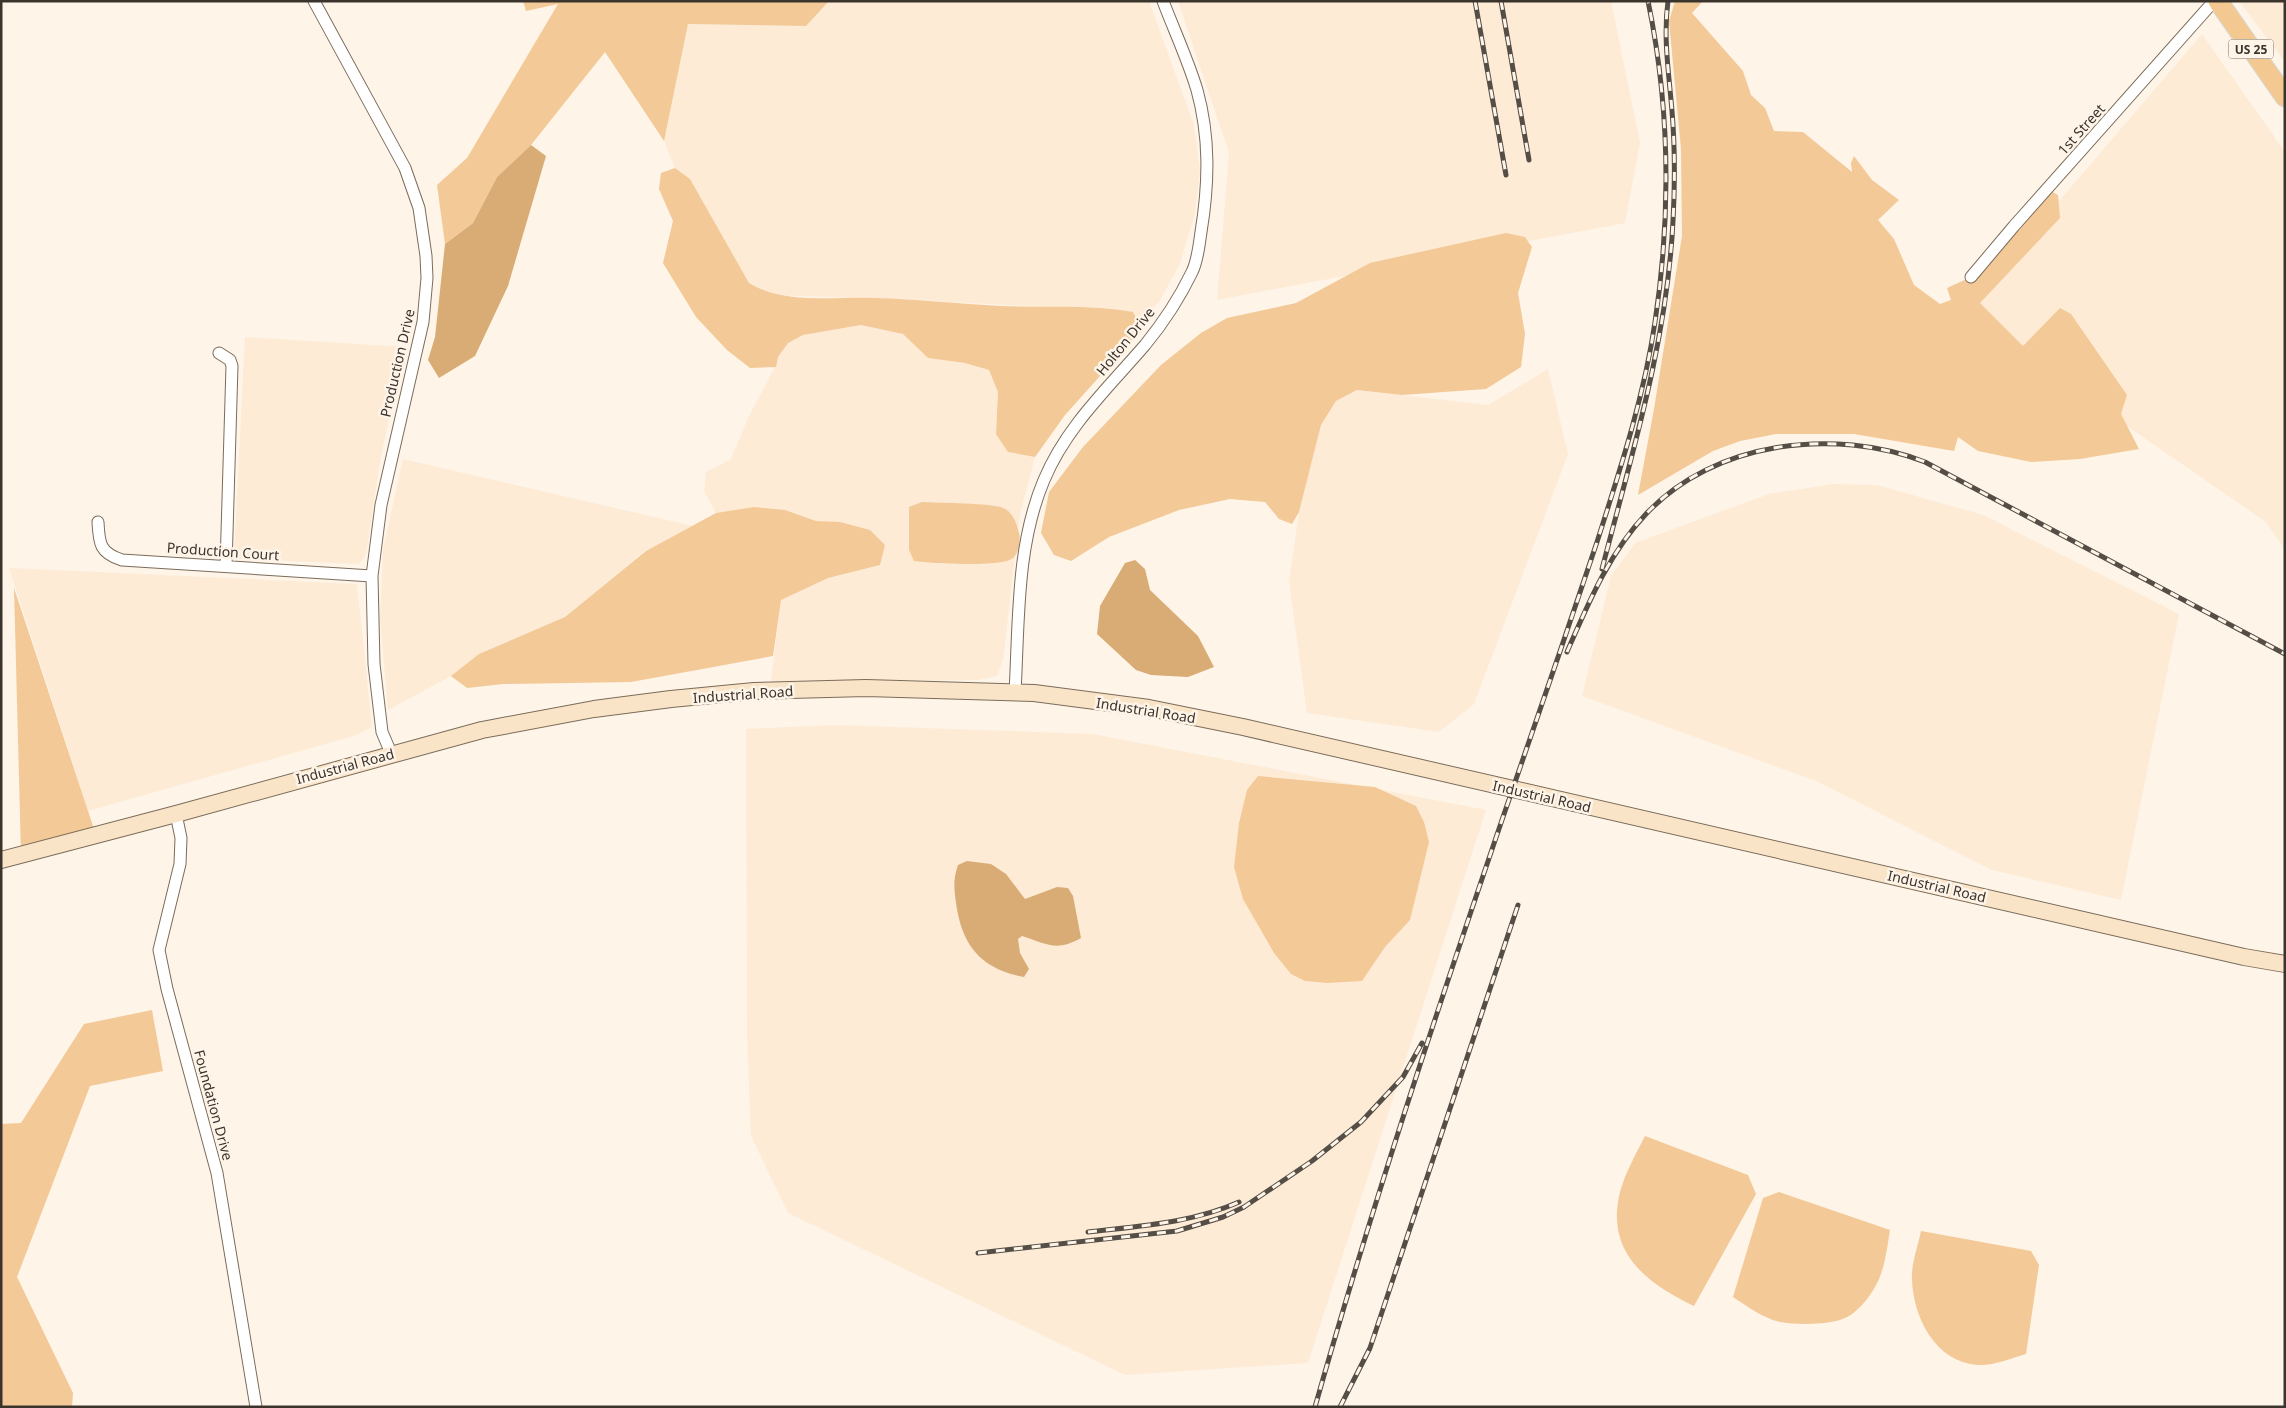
<svg xmlns="http://www.w3.org/2000/svg" width="2286" height="1408" font-family="'Noto Sans',sans-serif">
<style>
.built{fill:#fdebd6}
.green{fill:#f3c997}
.water{fill:#d9ac75}
.lines{fill:none;stroke-linecap:round;stroke-linejoin:round}
.street-casing{stroke:#7b6c5a;stroke-width:13}
.secondary-casing{stroke:#7b6c5a;stroke-width:18}
.primary-casing{stroke:#d8d6d5;stroke-width:21}
.street{stroke:#fff;stroke-width:11}
.secondary{stroke:#f9e4c8;stroke-width:16}
.primary{stroke:#f3c991;stroke-width:19}
.rail-casing{stroke:#554e46;stroke-width:5}
.rail{stroke:#fef4e8;stroke-width:3;stroke-dasharray:9;stroke-linecap:butt}
.labels{text-anchor:middle;dominant-baseline:central;stroke-width:5;stroke-linejoin:round;paint-order:stroke}
.shield{fill:#fef4e8;stroke:#766e65;stroke-width:1}
.shield-label{font-size:12px;font-weight:bold;fill:#3b342d}
.street-label{font-size:14px;fill:#3b342d;stroke:#fef4e8}
</style>
<rect width="100%" height="100%" fill="#fef4e8"/>
<path class="built" d="M829,1H1149L1194,125L1200,170L1195,214L1179,266L1159,302L1139,323L1133,312L877,298L787,296L762,291L749,283L690,179L675,168L664,141L688,24L806,26Z
M1178,1H1611L1640,143L1625,223L1217,300L1229,153Z
M2239,1H2285V62Z
M2202,34L2285,152V550L2266,522L1963,313Z
M861,325L903,334L928,358L965,363L989,370L998,392L996,434L1008,452L1035,457L1020,514L1003,660L997,676L978,680L771,682L781,600L828,578L880,565L840,522L816,521L785,510L754,507L716,513L704,491L706,472L731,459L749,416L775,367L778,357L788,342L803,335Z
M245,337L405,347L381,456L366,554L359,564L240,559L234,554Z
M1548,369L1568,454L1474,704L1439,732L1307,713L1289,582L1299,512L1321,425L1336,401L1357,390L1488,405Z
M403,459L693,526L645,551L565,617L479,654L451,676L388,710L380,617L383,550Z
M1834,484L1877,485L1983,515L2179,614L2121,900L1992,870L1816,781L1582,696L1611,576L1635,543L1769,494Z
M9,568L357,584L372,727L357,735L88,811Z
M836,725L1093,734L1486,810L1308,1363L1125,1375L788,1213L751,1136L747,1031L746,729Z"/>
<path class="green" d="M523,1H829L806,26L688,24L664,141L605,52L531,145L497,177L473,223L445,244L437,185L467,158L558,4L526,11Z
M1675,1H1703L1692,13L1743,71L1751,95L1765,108L1774,131L1803,132L1852,172L1851,163L1854,156L1872,180L1899,200L1878,220L1894,239L1914,285L1940,304L1951,300L1947,288L1971,277L2047,189L2058,195L2060,218L1980,303L2023,346L2060,308L2071,314L2127,395L2121,414L2139,449L2080,459L2031,462L1978,451L1958,437L1954,451L1854,434H1776L1740,441L1713,451L1638,495L1654,409L1682,236L1681,149L1669,21Z
M675,168L690,179L749,283C785,305 835,296 875,298C917,299 959,304 1000,306C1045,308 1089,304 1133,312L1139,323L1136,336L1065,415L1035,457L1008,452L996,434L998,392L989,370L965,363L928,358L903,334L861,325L803,335L788,343L778,357L776,367L750,368L727,350L696,317L663,263L673,221L659,189L661,173Z
M1506,233L1525,237L1532,247L1518,293L1525,334L1521,367L1486,389L1402,395L1357,390L1336,401L1321,425L1299,512L1292,524L1279,519L1265,502L1230,499L1179,510L1109,537L1071,561L1054,555L1041,533L1049,492L1083,447L1161,365L1201,333L1227,318L1296,303L1370,263Z
M922,502C938,503 992,503 1003,508C1013,512 1017,524 1019,533C1021,540 1019,553 1013,558C1001,568 930,563 914,561L909,550V507Z
M754,507L785,510L816,521L840,522L870,530L885,545L880,565L828,578L781,600L773,656L631,682L503,684L467,688L451,676L479,654L565,617L646,551L716,513Z
M14,588L96,835L21,854Z
M1258,776L1375,787L1416,806L1424,822L1429,842L1410,920L1385,947L1362,981L1327,983L1305,981L1291,974L1274,953L1243,899L1234,867L1239,823L1247,790Z
M152,1010L163,1071L90,1086L17,1277L73,1393L72,1407H1V1124L21,1123L84,1024Z
M1645,1136L1748,1175L1756,1194L1694,1306C1646,1283 1605,1252 1620,1192C1625,1173 1636,1154 1645,1136Z
M1779,1192L1890,1230C1887,1248 1885,1269 1876,1285C1870,1297 1857,1313 1845,1318C1830,1325 1797,1325 1780,1322C1763,1318 1748,1307 1733,1297L1763,1198Z
M1921,1231L2031,1251L2039,1265L2026,1354C2012,1358 1993,1366 1978,1365C1935,1362 1913,1317 1912,1279C1911,1264 1918,1246 1921,1231Z"/>
<path class="water" d="M531,145L546,156L508,286L475,356L439,378L428,360L435,337L445,244L473,223L497,177Z
M1135,560L1145,569L1150,590L1198,636L1214,667L1188,677L1151,675L1136,670L1097,634L1100,606L1125,563Z
M967,861L991,864L1006,874L1025,899L1057,887L1068,888L1073,896L1081,938C1056,952 1047,944 1022,936L1018,939L1020,953L1029,969L1024,977C981,969 962,946 956,903C954,889 953,879 958,865Z"/>
<g class="lines">
<defs>
<path id="street" d="M314,1L405,168L419,208L426,256L427,278L423,322L381,505L372,576L374,664L382,732L391,753
M1971,277L2014,226L2214,1
M219,353L230,360L232,366L226,566
M98,522C99,544 100,553 122,560L372,576
M1015,692C1019,622 1016,546 1044,480C1066,427 1108,388 1145,345C1163,323 1180,297 1192,272C1198,260 1199,245 1201,232C1209,183 1210,137 1197,90C1188,60 1174,30 1163,1
M176,814L181,838L180,864L159,950L167,989L217,1173L256,1407"/>
<path id="secondary" d="M1,860L176,814L482,730L594,709L671,699L754,691L866,688L1034,693L1149,708L1243,727L2244,957L2285,964"/>
<path id="primary" d="M2218,1L2285,97"/>
</defs>
<use href="#street" class="street-casing"/>
<use href="#secondary" class="secondary-casing"/>
<use href="#primary" class="primary-casing"/>
<use href="#street" class="street"/>
<use href="#secondary" class="secondary"/>
<use href="#primary" class="primary"/>
<defs>
<path id="rail" d="M1475,1L1506,175
M1501,1L1529,160
M1602,569C1632,453 1667,342 1673,221C1675,184 1675,147 1672,111C1669,74 1663,38 1668,1
M1567,652C1588,604 1609,553 1646,514C1714,441 1834,427 1925,462L2285,654
M1088,1232C1139,1226 1192,1223 1239,1202
M978,1253L1177,1231L1223,1217L1244,1207L1312,1161L1361,1122L1403,1077L1422,1043
M1315,1407C1371,1209 1436,1014 1502,820C1534,727 1566,635 1597,542C1620,470 1644,397 1655,322C1671,216 1670,107 1648,1
M1340,1407L1370,1348L1518,905"/>
</defs>
<use href="#rail" class="rail-casing"/>
<use href="#rail" class="rail"/>
</g>
<g class="labels">
<rect class="shield" x="2228.5" y="39.5" width="45" height="19" rx="4"/>
<g class="shield-label">
<text x="2251" y="49">US 25</text>
</g>
<g class="street-label">
<text transform="translate(2081 129) rotate(-48)">1st Street</text>
<text transform="translate(1125 341) rotate(-51)">Holton Drive</text>
<text transform="translate(397 363) rotate(-77)">Production Drive</text>
<text transform="translate(223 551) rotate(4)">Production Court</text>
<text transform="translate(743 694) rotate(-4)">Industrial Road</text>
<text transform="translate(1146 710) rotate(9)">Industrial Road</text>
<text transform="translate(345 766) rotate(-15)">Industrial Road</text>
<text transform="translate(1542 796) rotate(13)">Industrial Road</text>
<text transform="translate(1937 886) rotate(13)">Industrial Road</text>
<text transform="translate(214 1105) rotate(75)">Foundation Drive</text>
</g>
</g>
<rect width="2286" height="1408" fill="none" stroke="#3b342d" stroke-width="5"/>
</svg>
